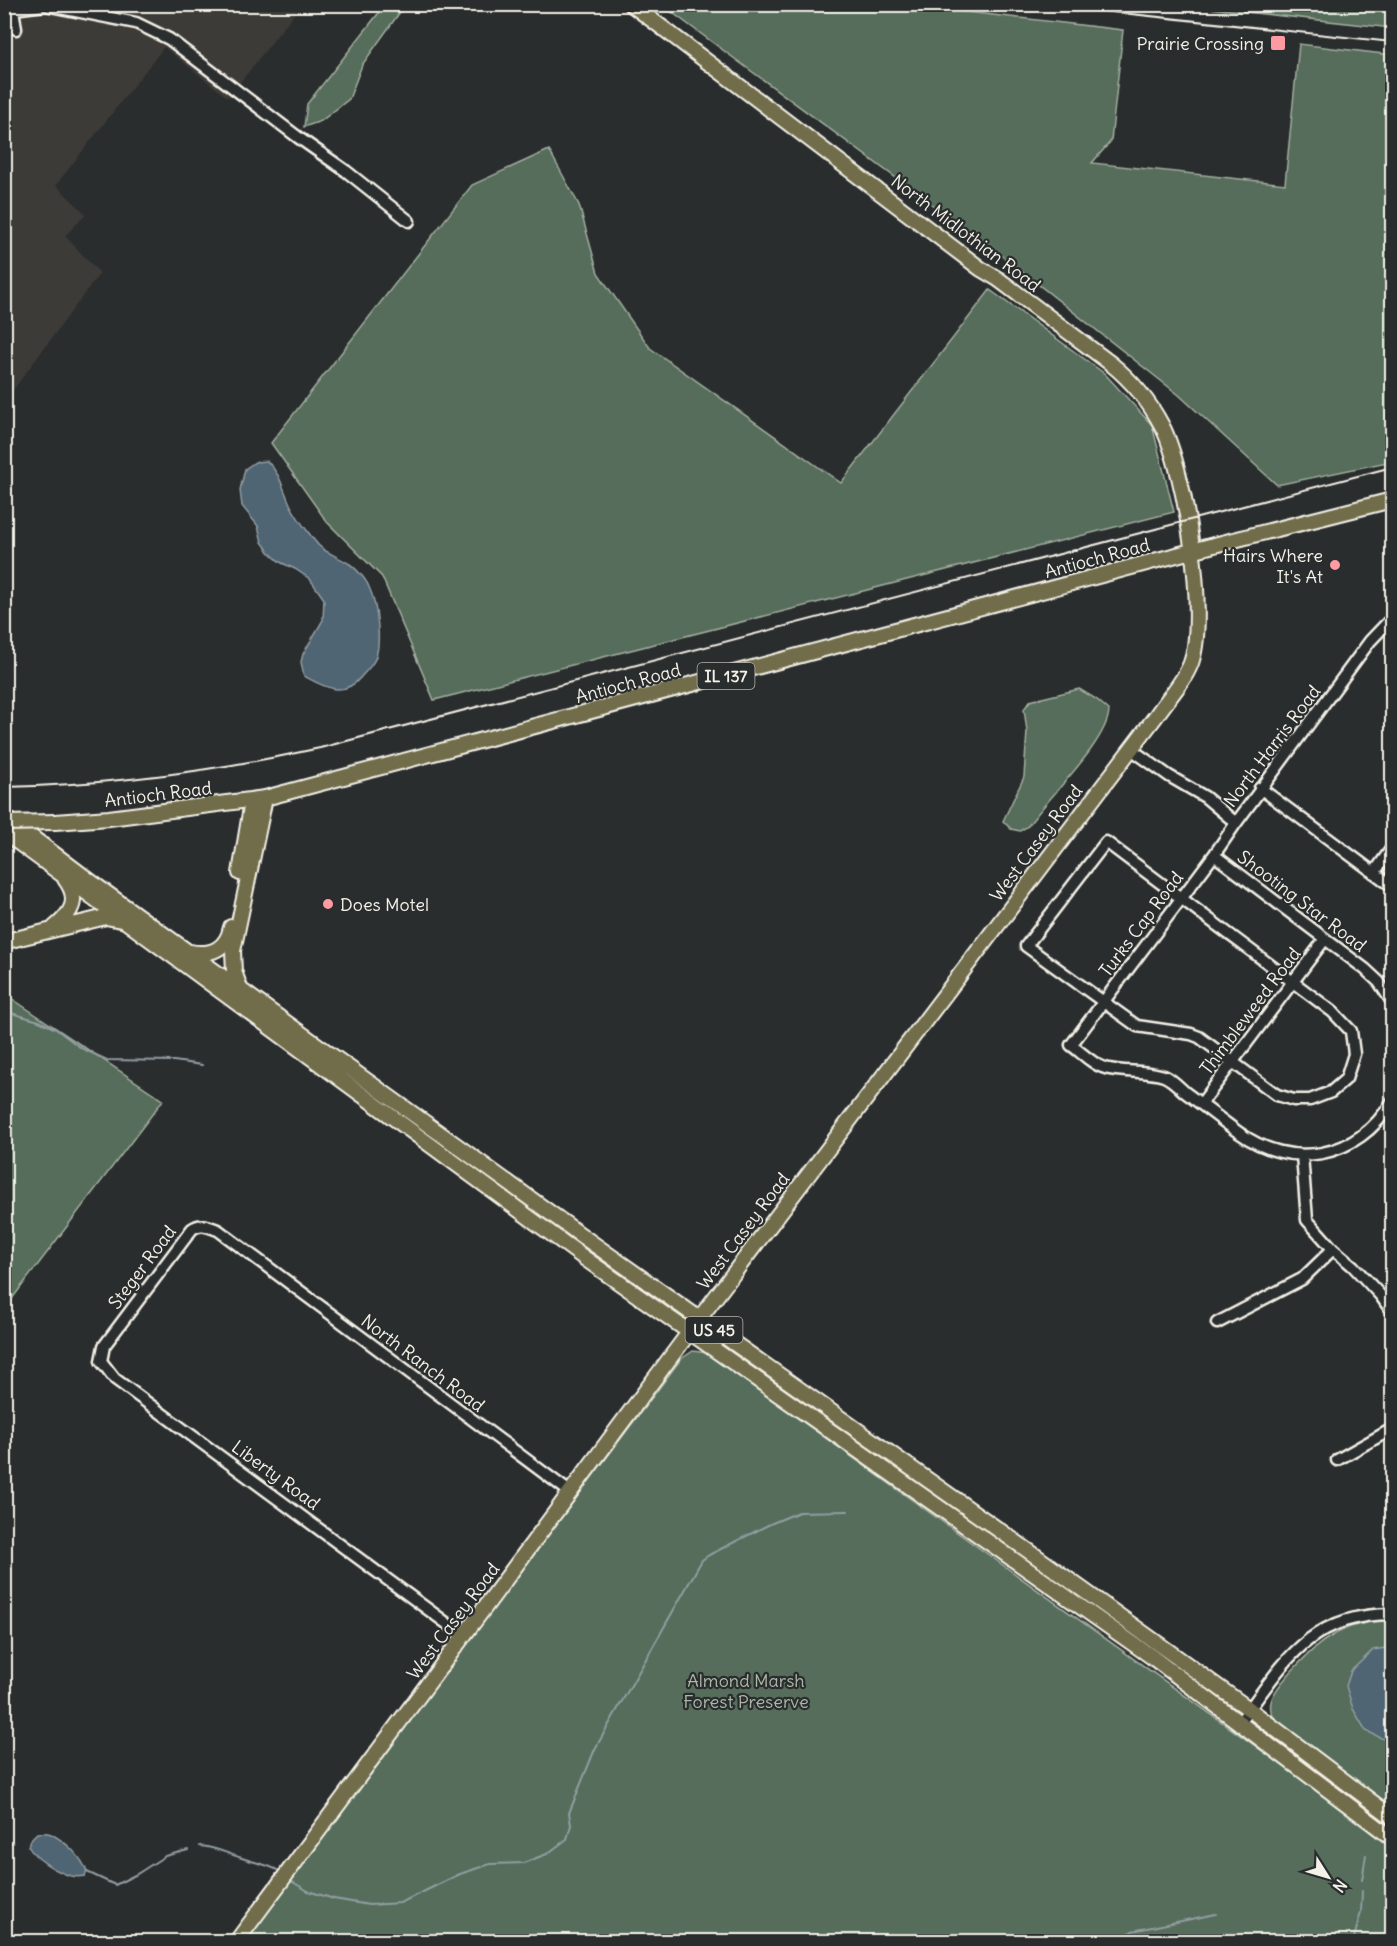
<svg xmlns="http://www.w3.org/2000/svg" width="1397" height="1946" font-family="Delius,sans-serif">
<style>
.built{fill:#3c3a37}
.green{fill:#556d5a;stroke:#a4afa1;stroke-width:1.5}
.water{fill:#506573;stroke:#929da2;stroke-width:1.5}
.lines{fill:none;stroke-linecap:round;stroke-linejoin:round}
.stream{stroke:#929da2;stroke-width:2}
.minor-casing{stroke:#f4f1e8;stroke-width:15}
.major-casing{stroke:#f4f1e8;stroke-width:18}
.minor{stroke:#2a2d2e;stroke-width:10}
.major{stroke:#716d4b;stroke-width:14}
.rail{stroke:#f4f1e8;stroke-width:2}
.major-bridge-casing{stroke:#f4f1e8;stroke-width:18;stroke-linecap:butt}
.major-bridge{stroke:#716d4b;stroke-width:14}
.poi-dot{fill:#ff9aa2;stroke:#2a2d2e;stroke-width:2}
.labels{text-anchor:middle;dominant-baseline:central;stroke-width:4.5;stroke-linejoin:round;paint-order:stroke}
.shield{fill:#2a2d2e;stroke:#b7b6b0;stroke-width:1.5}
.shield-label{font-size:16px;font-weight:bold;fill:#f4f1e8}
.poi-label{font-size:18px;fill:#f4f1e8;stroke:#2a2d2e;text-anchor:end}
.street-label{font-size:18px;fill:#f4f1e8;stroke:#2a2d2e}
.park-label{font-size:18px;fill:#acb6a8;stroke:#2a2d2e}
</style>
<rect width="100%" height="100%" fill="#2a2d2e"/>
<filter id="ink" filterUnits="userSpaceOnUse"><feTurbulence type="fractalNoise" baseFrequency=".0167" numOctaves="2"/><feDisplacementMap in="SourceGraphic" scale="12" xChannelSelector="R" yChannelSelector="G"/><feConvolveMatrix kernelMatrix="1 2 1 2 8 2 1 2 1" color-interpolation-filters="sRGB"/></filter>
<g filter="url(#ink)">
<path class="built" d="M5,5H301L228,98L164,47L56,185L86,214L65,236L100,273L5,401Z"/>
<path class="green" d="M898,4L1123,30L1111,141L1092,163L1285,184L1299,44L1392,55V407L1387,414L1392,461L1277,485L1179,395L1007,260L662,5Z
M385,5H405L362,65L349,99L321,121L304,127L307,104Z
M1182,5H1392V28Z
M549,150L579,205L598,273L650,348L841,483L990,290L1105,374L1152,425L1174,512L434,700L382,577L327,522L271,443L472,185Z
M1079,689L1096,699L1109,710C1108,742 1047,798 1028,826L1020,831L1011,829L1003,821L1024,777L1027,731L1024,709L1030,701Z
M5,994L163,1100L5,1308Z
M693,1351L707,1353L1392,1844V1941L241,1942L681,1359Z
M1392,1619V1808L1278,1723C1273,1717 1269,1711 1271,1702C1274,1686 1315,1645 1330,1637C1348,1626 1371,1620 1392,1619Z"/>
<path class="water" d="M267,461C281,474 283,490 291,506C297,518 306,529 314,540C323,553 336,555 348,563C355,567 366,579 369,587C377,604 382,642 375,659C372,666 365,672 361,677C343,699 323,686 304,676L301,662L303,654L323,620L324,599L310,579L295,569L280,562L270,553L262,542L258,526L242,506L240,490L245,469L255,462Z
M1392,1647V1743L1366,1731L1353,1709L1346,1686L1351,1671L1373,1650Z
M37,1833C42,1833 47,1832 51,1834C65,1841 82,1857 87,1872L85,1876C80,1877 75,1877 71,1876C57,1872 35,1859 28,1846L32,1838Z"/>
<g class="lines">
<path class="stream" d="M4,1011L39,1021L56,1029L81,1048L107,1060L174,1061L202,1065
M4,1843H13
M200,1846C216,1847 228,1854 242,1858C255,1863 267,1864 279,1871
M87,1872L115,1885L137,1874L165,1856L188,1850
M1362,1880L1366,1855
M291,1881L308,1891L334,1899L369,1905L400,1903L460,1874L490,1864L523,1863L547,1854L567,1839L571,1825L569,1813L595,1749L702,1560L709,1555L770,1524L799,1512L848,1511
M1119,1942L1132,1931L1216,1914
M1353,1942L1361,1912L1362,1891"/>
<defs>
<path id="minor" d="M13,9L45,5L136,23L169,39L299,138L346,171L409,221
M4,10L13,9L16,29
M1131,749L1169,776L1205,797L1236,823L1370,641L1392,618
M1260,788L1392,886
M1236,823L1214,855L1071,1045C1081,1052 1093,1065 1105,1068C1124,1073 1146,1070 1164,1076C1172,1079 1180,1088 1186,1093C1204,1106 1220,1119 1238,1132C1292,1171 1357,1159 1392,1102
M1106,842L1333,1012L1351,1031L1354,1054L1346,1079L1331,1092L1310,1100H1294L1277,1095L1199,1037L1191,1034L1137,1026L1026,946Z
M1214,855L1365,969L1379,982L1392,1002
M1374,873L1392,848
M1201,1104L1325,939
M1302,1155L1307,1220L1333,1249L1353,1266L1381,1296L1392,1312
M1217,1323L1302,1279L1333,1249
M1337,1460L1392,1429
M464,1636L115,1379L101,1361L104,1346L192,1229C201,1222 209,1227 218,1230L571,1493
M1240,1722C1284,1663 1309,1614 1392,1614"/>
<path id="major" d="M9,820L98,887L585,1238L1040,1559L1249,1709L1392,1817
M55,822L109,818L265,798L1214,545L1392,500
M4,832L587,1260L1152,1657L1392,1838
M240,873L252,801
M54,928C71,914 81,900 65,879
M4,940H11L106,917L121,920
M190,952C211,956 227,949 231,927
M240,988L234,971L233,951L265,798
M236,1942L699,1319L1156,716C1167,699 1184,682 1191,663C1208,616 1185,470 1162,426C1149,401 1131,380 1110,363L998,279L981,269L631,4"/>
</defs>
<use href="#minor" class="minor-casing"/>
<use href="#major" class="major-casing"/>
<use href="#minor" class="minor"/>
<use href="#major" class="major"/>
<path class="rail" d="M1038,4L1392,42
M4,787C113,785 215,771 320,748L1392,467"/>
<defs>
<path id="major-bridge" d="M4,823L55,822"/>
</defs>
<use href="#major-bridge" class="major-bridge-casing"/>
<use href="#major-bridge" class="major-bridge"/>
</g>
</g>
<g class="poi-dot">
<rect x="1270" y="35" width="16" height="16" rx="3"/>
<circle cx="1335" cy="565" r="6"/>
<circle cx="328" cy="904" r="6"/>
</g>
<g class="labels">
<g class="shield">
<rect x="697.5" y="663" width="57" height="26" rx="4.5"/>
<rect x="685.5" y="1317" width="57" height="26" rx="4.5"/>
</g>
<g class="shield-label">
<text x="726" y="676">IL 137</text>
<text x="714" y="1330">US 45</text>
</g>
<g class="poi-label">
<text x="1264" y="43">Prairie Crossing</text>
<text x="1323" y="555">Hairs Where<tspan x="1323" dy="21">It's At</tspan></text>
<text x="340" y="904" text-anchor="start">Does Motel</text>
</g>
<g class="street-label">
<text transform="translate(966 233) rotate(37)">North Midlothian Road</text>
<text transform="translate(1097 558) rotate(-15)">Antioch Road</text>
<text transform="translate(628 683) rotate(-15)">Antioch Road</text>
<text transform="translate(1272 746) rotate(-53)">North Harris Road</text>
<text transform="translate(158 794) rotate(-7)">Antioch Road</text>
<text transform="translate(1036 843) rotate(-53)">West Casey Road</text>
<text transform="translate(1302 901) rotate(37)">Shooting Star Road</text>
<text transform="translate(1141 924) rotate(-53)">Turks Cap Road</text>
<text transform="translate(1250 1011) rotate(-53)">Thimbleweed Road</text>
<text transform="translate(743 1231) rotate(-53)">West Casey Road</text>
<text transform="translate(142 1267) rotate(-53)">Steger Road</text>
<text transform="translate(423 1363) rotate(37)">North Ranch Road</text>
<text transform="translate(276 1475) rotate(36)">Liberty Road</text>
<text transform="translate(453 1621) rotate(-53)">West Casey Road</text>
</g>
<g class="park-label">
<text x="746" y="1680">Almond Marsh<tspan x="746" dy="21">Forest Preserve</tspan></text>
</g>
</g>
<rect width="1397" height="1946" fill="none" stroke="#2a2d2e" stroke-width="24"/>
<rect x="12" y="12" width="1373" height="1922" fill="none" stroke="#f4f1e8" stroke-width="2" filter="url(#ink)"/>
<g transform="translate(1328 1877) rotate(127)" stroke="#2a2d2e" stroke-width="4.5" paint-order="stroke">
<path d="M0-4.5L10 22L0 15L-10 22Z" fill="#f4f1e8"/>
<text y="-9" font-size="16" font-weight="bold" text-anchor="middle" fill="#f4f1e8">N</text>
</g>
</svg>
